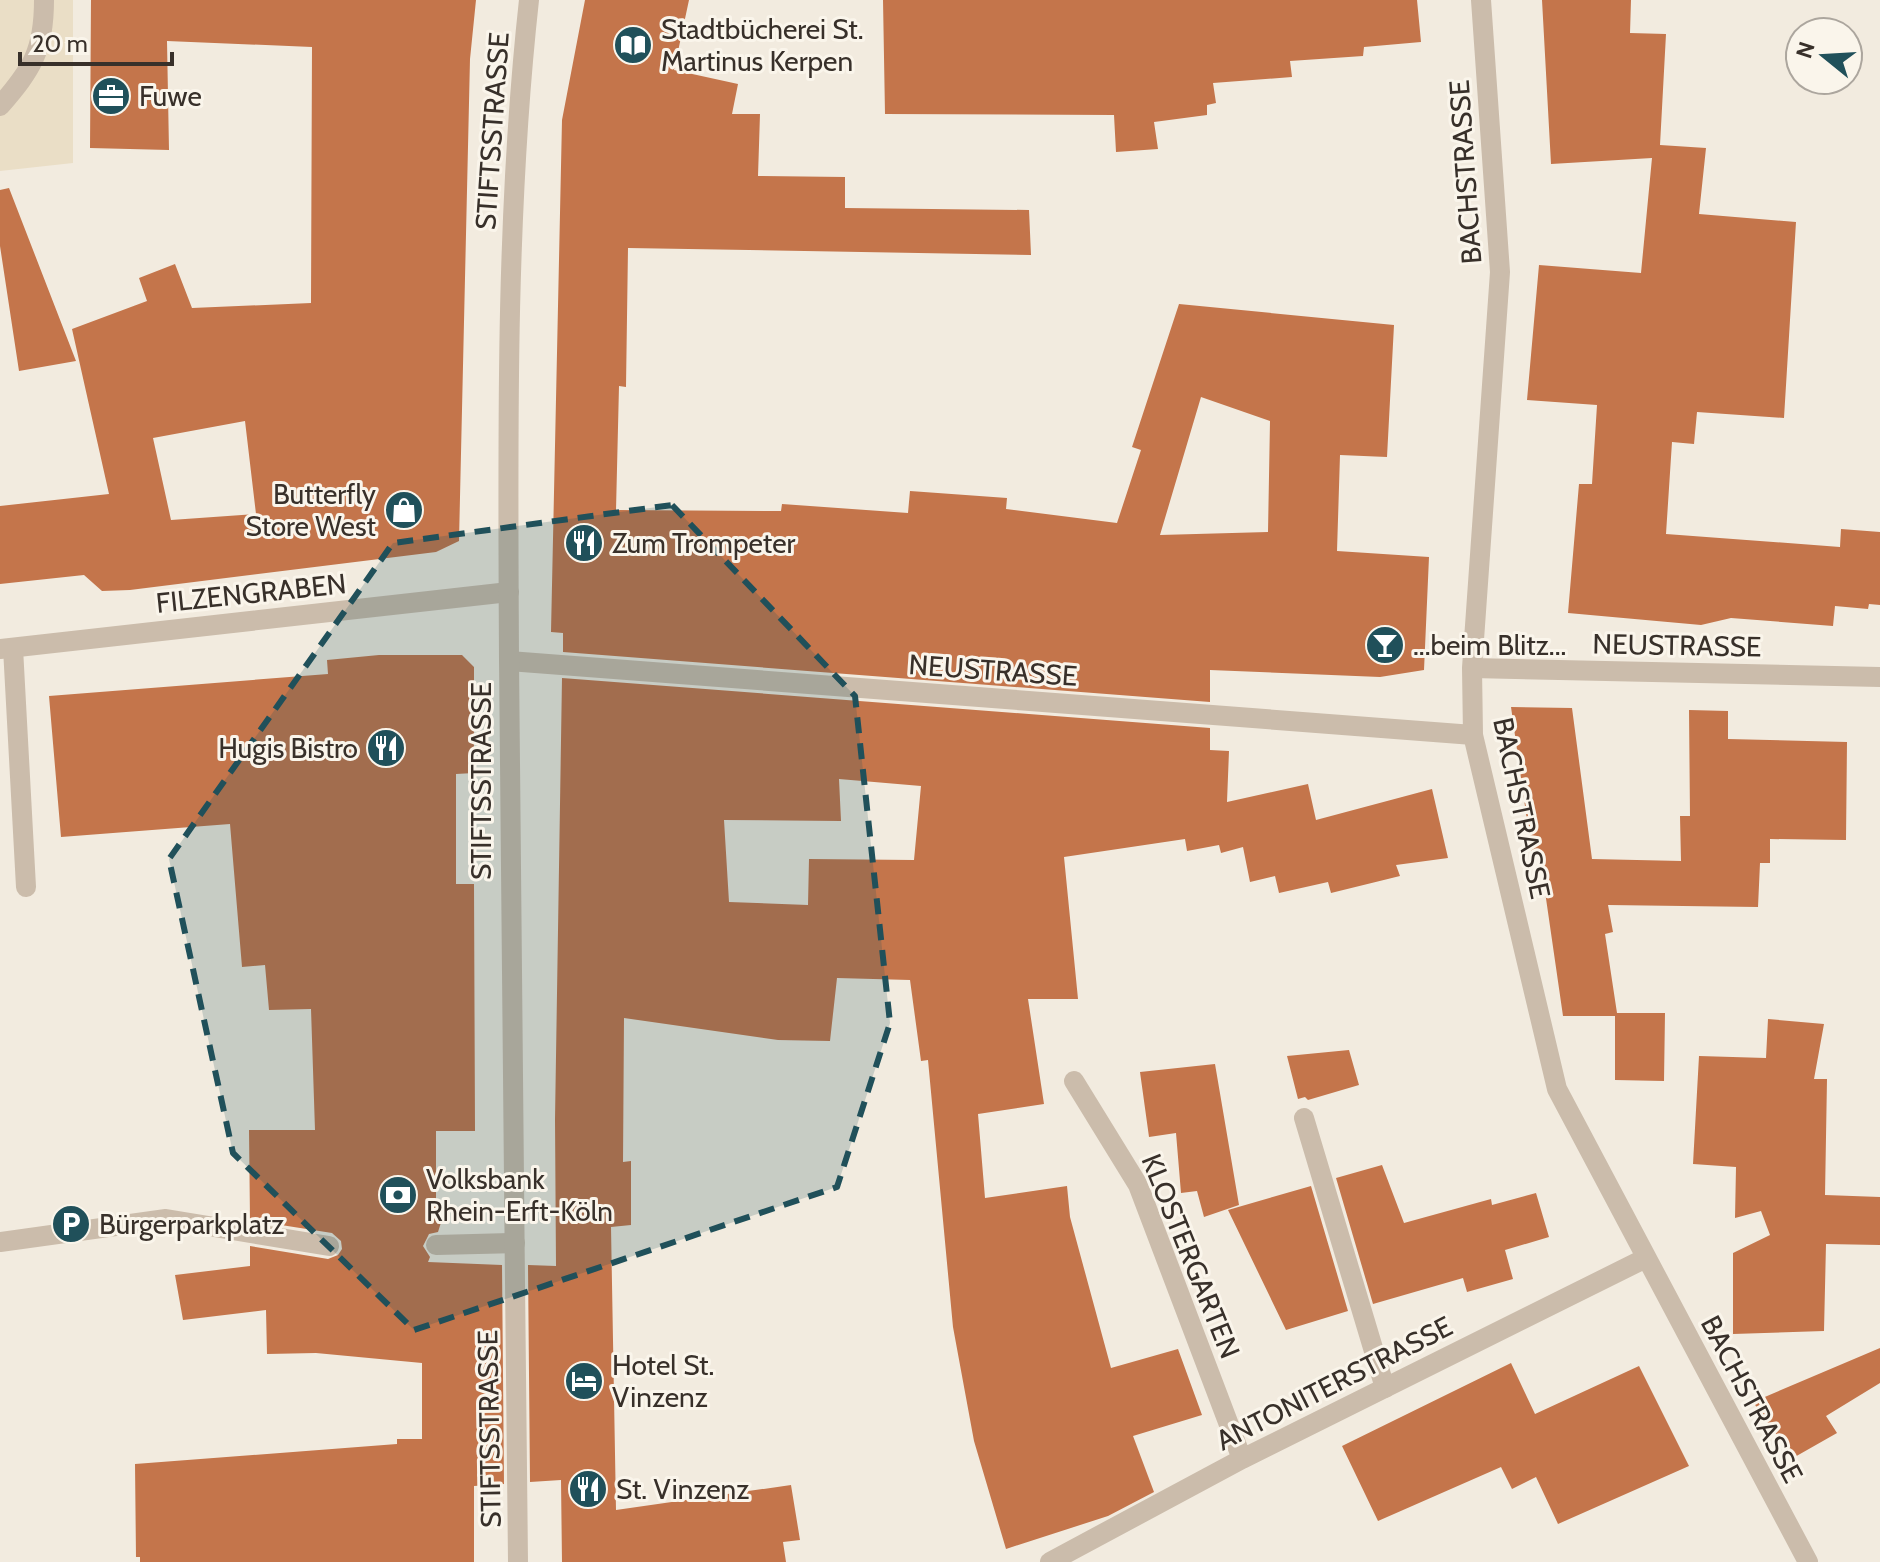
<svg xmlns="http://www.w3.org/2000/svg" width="1880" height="1562" font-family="Cabin,sans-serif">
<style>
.plaza{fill:#eadec6}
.building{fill:#c4754b;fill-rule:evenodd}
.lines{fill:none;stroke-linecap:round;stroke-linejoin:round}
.service{stroke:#cbbcab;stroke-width:20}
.minor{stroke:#cbbcab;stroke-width:20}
.tertiary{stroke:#cbbcab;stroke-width:20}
.marked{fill:#20505a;fill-opacity:0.2;stroke:#20505a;stroke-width:6;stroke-dasharray:16 10;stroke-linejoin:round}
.labels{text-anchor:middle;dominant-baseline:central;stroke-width:6;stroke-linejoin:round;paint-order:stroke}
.poi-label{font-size:28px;fill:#38302a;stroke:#faf5eb;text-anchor:start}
.street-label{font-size:28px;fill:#38302a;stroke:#faf5eb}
</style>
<rect width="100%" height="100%" fill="#f2ebdf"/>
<path class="plaza" d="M0,0H73V163L0,171Z"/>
<path class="building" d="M91,0H476L470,59L459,541L436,552L130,590L102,591L84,575L0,584V506L109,494L72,329L147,301L139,278L175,264L192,308L311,303L312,47L167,41L169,150L90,148ZM245,421L256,514L171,520L153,438Z
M585,0H689L674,70L738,84L732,114H760L758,176L845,177V208L1029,210L1031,255L628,248L626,387L619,386L616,510L781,511L782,504L908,513L910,491L1007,498L1006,509L1117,523L1141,450L1132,447L1179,304L1394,325L1387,457L1340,455L1337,551L1429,557L1424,670L1380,677L1210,670V702L563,652V633L551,632L562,120ZM1201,397L1270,421L1268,532L1160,535Z
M883,0H1417L1421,42L1364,47L1363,56L1290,61L1292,77L1213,83L1216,103L1207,105V115L1154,122L1158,149L1116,152L1114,115L885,114Z
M1542,0H1631L1630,33L1666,34L1660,145L1706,148L1699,214L1796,222L1784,418L1697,412L1694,444L1672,442L1666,534L1840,547L1841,529L1880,532V605L1869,604L1868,609L1835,606L1833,626L1731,618L1701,625L1568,613L1579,484H1592L1597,405L1527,400L1539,265L1641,273L1652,158L1551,164Z
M9,188L76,361L19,371L0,246V190Z
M379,655H462L474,667V773L456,774V884H474L475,1131H436V1202L444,1213L438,1232L429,1234L423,1246L430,1257L428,1262L502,1265L504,1484L474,1486V1562H140V1557H136L135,1464L397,1444V1439H422V1363L316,1353L267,1354L266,1310L183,1320L175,1275L250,1266V1246L328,1259L338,1255L342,1249L341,1241L332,1233L250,1220L249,1130H315L311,1009L269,1010L265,965L242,967L230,824L61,837L49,696L328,674L327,660Z
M562,678L1210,728V750L1229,751L1227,802L1308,784L1316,820L1432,789L1448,858L1396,865L1400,876L1331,893L1328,882L1279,893L1275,876L1250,882L1243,847L1221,853L1219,845L1187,851L1185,839L1064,857L1078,999H1028L1044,1104L978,1114L985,1198L1067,1186L1070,1217L1111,1368L1178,1349L1202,1415L1133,1436L1154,1492L1108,1516L1006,1549L974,1441L953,1327L928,1060L921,1061L910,980L837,978L830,1041L778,1040L624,1018L623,1162L631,1161V1225L611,1227L616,1510L791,1485L800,1540L783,1542L786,1562H562L561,1480L530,1482L528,1265L556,1266L555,1120ZM839,779L921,786L914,860L809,859L808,905L729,902L724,820L841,821Z
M1511,707L1572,708L1592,859L1681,861L1680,816H1690L1689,710L1728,711V739L1847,742L1846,840L1770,839V863H1760L1758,907L1608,905L1613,932L1605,934L1617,1013H1665L1664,1081L1615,1080V1016H1563L1540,857L1532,856Z
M1768,1019L1824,1024L1814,1079H1827L1825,1195L1880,1197V1245L1826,1244L1824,1331L1733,1334V1253L1770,1235L1761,1211L1735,1218L1736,1167L1693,1164L1699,1056L1766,1058Z
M1349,1050L1359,1085L1308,1100L1305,1097L1298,1099L1287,1056Z
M1215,1064L1239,1205L1204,1217L1197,1191L1181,1193L1176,1133L1149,1137L1140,1072Z
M1382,1165L1404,1223L1491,1199L1492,1205L1536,1193L1549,1237L1505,1250L1513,1279L1467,1292L1463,1278L1373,1304L1336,1178Z
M1311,1186L1348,1311L1286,1330L1228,1210Z
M1880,1348V1383L1826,1416L1837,1433L1793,1458L1753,1402Z
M1511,1363L1535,1414L1639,1366L1689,1466L1558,1524L1536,1477L1512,1489L1501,1467L1378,1521L1342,1446Z"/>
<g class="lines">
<path class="service" d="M1304,1118L1385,1388
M0,1242L166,1219L329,1246
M436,1245L515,1243"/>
<path class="minor" d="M1481,0L1500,272L1472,668L1473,735L1557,1089L1808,1562
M0,106C32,69 44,51 44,0
M13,648L26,887
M0,649L509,592
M509,661L1473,735
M1472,668L1880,677
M1074,1081L1138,1185L1242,1459
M1050,1562L1242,1459L1646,1258"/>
<path class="tertiary" d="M518,1562C515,1261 511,960 509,659C508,440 505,218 529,0"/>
</g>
<path class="marked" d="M672,505L855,696L890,1023L837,1187L414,1330L233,1153L169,859L393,543Z"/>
<defs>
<symbol id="library-disc" viewBox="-11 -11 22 22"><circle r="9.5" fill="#20505a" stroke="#faf5eb"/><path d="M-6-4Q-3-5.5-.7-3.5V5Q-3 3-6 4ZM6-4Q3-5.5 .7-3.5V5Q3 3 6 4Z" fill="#fff"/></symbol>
<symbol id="office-disc" viewBox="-11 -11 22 22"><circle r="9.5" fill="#20505a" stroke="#faf5eb"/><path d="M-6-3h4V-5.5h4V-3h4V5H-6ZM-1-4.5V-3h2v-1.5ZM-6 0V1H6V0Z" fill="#fff"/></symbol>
<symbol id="shop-disc" viewBox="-11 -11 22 22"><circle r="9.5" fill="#20505a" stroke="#faf5eb"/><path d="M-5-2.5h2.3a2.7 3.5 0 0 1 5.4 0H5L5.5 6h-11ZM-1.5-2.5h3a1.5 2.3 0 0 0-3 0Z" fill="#fff"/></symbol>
<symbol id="restaurant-disc" viewBox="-11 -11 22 22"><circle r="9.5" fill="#20505a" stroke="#faf5eb"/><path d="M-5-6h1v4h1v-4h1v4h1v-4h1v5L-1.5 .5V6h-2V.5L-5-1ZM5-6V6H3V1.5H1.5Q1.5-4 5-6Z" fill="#fff"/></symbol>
<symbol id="bar-disc" viewBox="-11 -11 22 22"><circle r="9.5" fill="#20505a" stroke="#faf5eb"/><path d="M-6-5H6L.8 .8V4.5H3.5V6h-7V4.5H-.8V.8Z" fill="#fff"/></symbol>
<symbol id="bank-disc" viewBox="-11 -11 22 22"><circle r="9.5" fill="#20505a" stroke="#faf5eb"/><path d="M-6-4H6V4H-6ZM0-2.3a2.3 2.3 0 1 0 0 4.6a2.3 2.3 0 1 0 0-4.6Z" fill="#fff"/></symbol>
<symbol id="parking-disc" viewBox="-11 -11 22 22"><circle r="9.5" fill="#20505a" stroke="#faf5eb"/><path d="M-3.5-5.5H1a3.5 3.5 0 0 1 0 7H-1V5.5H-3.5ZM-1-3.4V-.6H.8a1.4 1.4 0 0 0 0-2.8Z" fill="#fff"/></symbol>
<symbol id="hotel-disc" viewBox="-11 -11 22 22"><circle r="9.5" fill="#20505a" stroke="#faf5eb"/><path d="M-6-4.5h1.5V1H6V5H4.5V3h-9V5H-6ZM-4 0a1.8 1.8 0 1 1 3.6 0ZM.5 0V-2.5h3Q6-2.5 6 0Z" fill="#fff"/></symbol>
</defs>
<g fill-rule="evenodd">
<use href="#library-disc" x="611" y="23" width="44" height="44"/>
<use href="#office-disc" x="89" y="74" width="44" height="44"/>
<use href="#shop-disc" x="382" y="488" width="44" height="44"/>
<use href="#restaurant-disc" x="562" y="521" width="44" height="44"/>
<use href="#bar-disc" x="1363" y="623" width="44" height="44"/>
<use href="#restaurant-disc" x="364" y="726" width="44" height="44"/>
<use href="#bank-disc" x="376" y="1173" width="44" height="44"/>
<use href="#parking-disc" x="49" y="1202" width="44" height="44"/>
<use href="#hotel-disc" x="562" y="1359" width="44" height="44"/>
<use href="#restaurant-disc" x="566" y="1467" width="44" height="44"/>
</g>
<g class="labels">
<g class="poi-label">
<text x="661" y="29">Stadtbücherei St.<tspan x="661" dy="32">Martinus Kerpen</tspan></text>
<text x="139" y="96">Fuwe</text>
<text x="376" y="494" text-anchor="end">Butterfly<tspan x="376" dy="32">Store West</tspan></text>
<text x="612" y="543">Zum Trompeter</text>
<text x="1413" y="645">...beim Blitz...</text>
<text x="358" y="748" text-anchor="end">Hugis Bistro</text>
<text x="426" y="1179">Volksbank<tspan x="426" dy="32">Rhein-Erft-Köln</tspan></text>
<text x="99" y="1224">Bürgerparkplatz</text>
<text x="612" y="1365">Hotel St.<tspan x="612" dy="32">Vinzenz</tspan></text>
<text x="616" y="1489">St. Vinzenz</text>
</g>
<g class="street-label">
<text transform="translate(492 131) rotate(-86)">STIFTSSTRASSE</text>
<text transform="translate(1465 172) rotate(-94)">BACHSTRASSE</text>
<text transform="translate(251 593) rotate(-6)">FILZENGRABEN</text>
<text transform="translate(1677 645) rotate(1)">NEUSTRASSE</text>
<text transform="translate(993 670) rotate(4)">NEUSTRASSE</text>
<text transform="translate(481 781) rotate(-90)">STIFTSSTRASSE</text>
<text transform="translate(1522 808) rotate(78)">BACHSTRASSE</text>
<text transform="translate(1191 1256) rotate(68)">KLOSTERGARTEN</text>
<text transform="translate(1334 1383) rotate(-27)">ANTONITERSTRASSE</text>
<text transform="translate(1752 1399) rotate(62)">BACHSTRASSE</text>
<text transform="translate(489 1429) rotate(-91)">STIFTSSTRASSE</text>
</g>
</g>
<g transform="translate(1824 56) rotate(288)"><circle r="38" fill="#faf5eb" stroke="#aca69e" stroke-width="2"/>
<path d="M0-6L14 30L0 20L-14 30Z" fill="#20505a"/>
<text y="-12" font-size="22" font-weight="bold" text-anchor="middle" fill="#38302a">N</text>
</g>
<path d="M20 52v12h152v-12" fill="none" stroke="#38302a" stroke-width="4"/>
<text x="32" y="52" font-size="24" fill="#38302a" stroke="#faf5eb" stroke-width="6" paint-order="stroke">20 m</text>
</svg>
